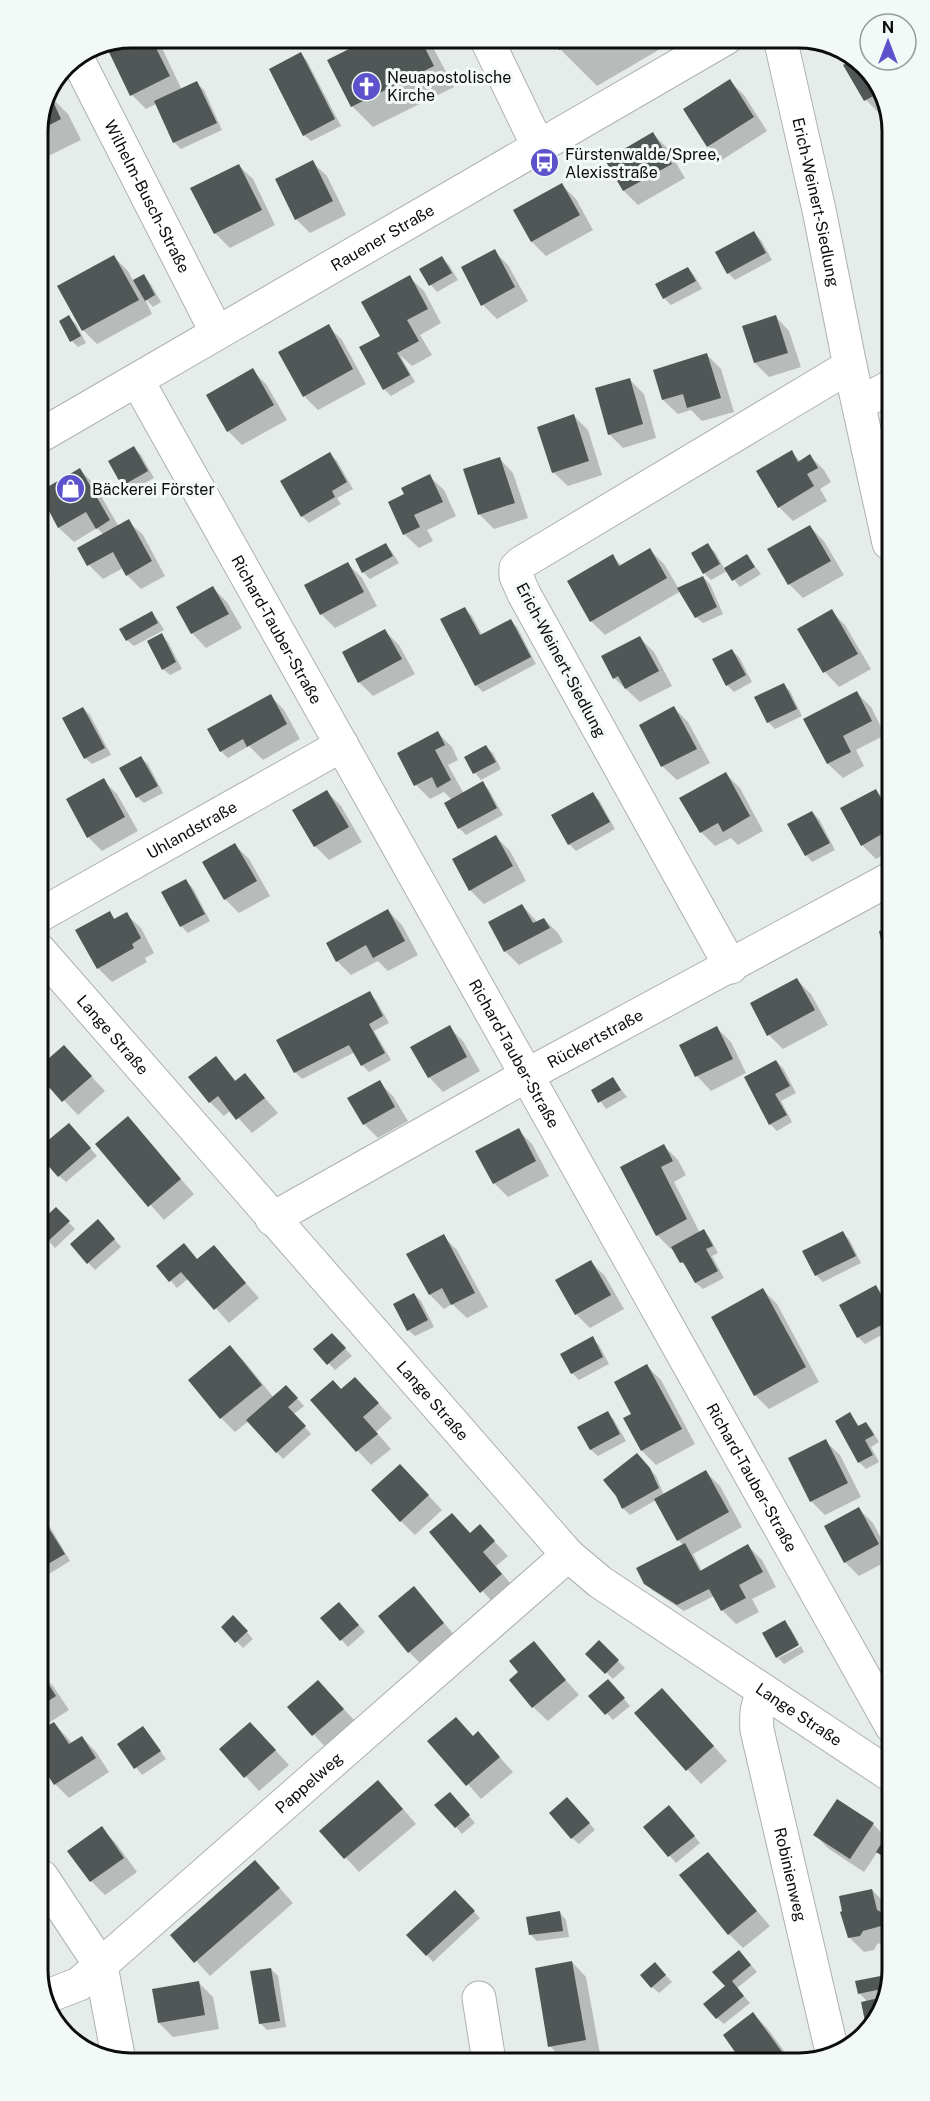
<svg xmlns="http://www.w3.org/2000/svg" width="930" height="2101" font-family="'Public Sans',sans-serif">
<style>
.shadow{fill:#0003}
.building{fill:#515756}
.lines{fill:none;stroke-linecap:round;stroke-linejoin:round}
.street-casing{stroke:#acb2af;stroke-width:35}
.secondary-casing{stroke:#acb2af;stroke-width:35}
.street{stroke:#fff;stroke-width:33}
.secondary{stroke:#fff;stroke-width:33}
.labels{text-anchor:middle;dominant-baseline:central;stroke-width:6;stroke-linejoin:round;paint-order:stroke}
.poi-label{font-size:16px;fill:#0c0e0d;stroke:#f2f9f6;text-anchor:start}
.street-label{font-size:16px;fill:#0c0e0d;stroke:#f2f9f6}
.rim{fill:none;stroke:#0c0e0d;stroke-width:3}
</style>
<rect width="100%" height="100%" fill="#e5ece9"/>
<path class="shadow" d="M131,37L154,38L159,42L182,90L197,83L204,90L222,130L181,149L174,142L156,104L146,109L132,95L108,47Z
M374,38H428L454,87L373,127L352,106L329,60Z
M554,38H679L597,86L560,49Z
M301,54L307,61L341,126L311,141L304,135Z
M857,58L887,101V110L880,114L866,100Z
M730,81L744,95L767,131L722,160L708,146Z
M51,97L68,114L81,140L38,161V126Z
M653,134L667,148L685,178L638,205L624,191L607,160Z
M312,162L327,176L346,215L310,233L296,219Z
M238,165L253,179L275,225L230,248L215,233L192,188Z
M562,185L576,199L593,230L546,256L532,242L515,211Z
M754,233L761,240L772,260L735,280L728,273L717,253Z
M494,251L508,265L528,301L497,319L483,305Z
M114,257L128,271L134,282L144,276L150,283L161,302L153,307L144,297L152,314L97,344L83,330Z
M442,258L449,265L458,280L437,292L431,285L421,270Z
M688,268L694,275L702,289L671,305L664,298Z
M409,277L424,291L441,323L420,335L432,355L412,366L400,355L415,382L391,396L384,389L382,336Z
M775,316L789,331L801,367L769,377L755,363Z
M69,317L76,324L86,343L78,347L72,341Z
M328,326L342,340L366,384L318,410L304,396Z
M706,354L721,369L734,412L702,421L691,410L678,414L663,400L655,371Z
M252,370L266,384L287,420L242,445L228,431L208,396Z
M630,380L644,394L656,438L623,448L609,434Z
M574,416L588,430L602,475L568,486L553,472Z
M134,448L141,455L154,478L130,491L123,485Z
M791,452L801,462L810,456L824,470L831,482L820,489L827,501L793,521L779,507Z
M330,454L337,461L353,489L337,498L341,504L309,523L302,516Z
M499,458L513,473L528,518L494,529L480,515L465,470Z
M80,470L94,484L119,527L128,521L143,535L165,576L141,589L127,575L123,568L103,579L89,565L79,548L104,535L97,528L74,542L59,528L40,493Z
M429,476L444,490L456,516L427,530L433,541L419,548L404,534L406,495Z
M810,527L824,541L844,575L803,598L789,584Z
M386,545L392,552L399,563L370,579L363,572Z
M708,545L715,552L725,570L747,556L761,574L740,587L727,571L711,580L704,573Z
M650,550L664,564L679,589L703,577L710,584L723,614L703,623L696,617L681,591L605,635L591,621L612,556L622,566Z
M39,554L50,574L39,580Z
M348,564L362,578L377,606L335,628L321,614Z
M213,588L227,602L242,628L206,648L192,633L178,608Z
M465,609L472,616L482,635L510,620L517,627L536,664L483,692L476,685Z
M831,611L845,625L871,669L839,687L825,672L799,629Z
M152,613L158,620L164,630L134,646L127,640Z
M39,626L48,642L39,647Z
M385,631L399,645L415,674L373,696L359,682Z
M161,635L168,642L182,669L170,675L163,669Z
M640,638L654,652L672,686L640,702L614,678Z
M732,651L739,657L752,682L734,692L727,685Z
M783,684L790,691L802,716L775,729L768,722Z
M857,693L871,707L885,735L856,750L864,766L843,778L828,764L805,719Z
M270,695L284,710L300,739L263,760L249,746L228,758L221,751Z
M83,708L90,715L111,755L92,764L85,758Z
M674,708L688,722L710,763L677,780L662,766L641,726Z
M438,733L452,747L458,760L448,765L464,794L483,783L489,790L503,815L466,835L459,828L452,800L444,792L430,799L416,785Z
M486,747L493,753L501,769L481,780L475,773Z
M141,758L148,764L163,793L144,803L137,797Z
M726,774L740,788L763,831L738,845L731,838L715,846L701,832Z
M103,780L117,794L138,831L102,851L88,837Z
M876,791L889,804V852L876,859L862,845Z
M327,792L341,806L362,842L329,860L315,846L294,811Z
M592,794L599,800L615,829L576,851L569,844Z
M812,812L819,819L835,850L812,862L806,855Z
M496,837L510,851L526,881L484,904L470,890Z
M235,845L249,859L270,896L239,913L225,899Z
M186,881L193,888L210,921L188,933L181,926Z
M522,905L538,923L544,919L558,933L563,942L519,965L505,951Z
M388,911L402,925L418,955L388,971L378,961L351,975L337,961Z
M109,913L116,920L126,914L141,928L154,953L145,958L147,962L112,982L98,968Z
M797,980L811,994L828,1025L783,1049L769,1035Z
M369,993L376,1000L389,1023L374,1031L391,1060L369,1072L362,1065L355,1052L302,1079L295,1072Z
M449,1027L463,1041L480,1071L443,1092L429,1077Z
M717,1028L731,1042L746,1073L711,1091L697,1076L681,1046Z
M64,1047L105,1091L78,1115L40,1075Z
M216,1058L237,1082L245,1075L278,1113L252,1133L231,1110L224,1116L210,1102Z
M776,1061L783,1068L796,1093L781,1101L792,1122L777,1131L770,1124Z
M613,1079L627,1097L606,1109L593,1091Z
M379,1082L393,1096L408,1121L378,1138L364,1124Z
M127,1118L194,1194L164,1220L97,1144Z
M518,1130L532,1144L549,1176L508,1197L494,1183Z
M75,1131L97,1156L66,1182L59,1176Z
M664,1146L678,1160L686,1175L674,1182L700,1233L704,1231L710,1238L718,1253L712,1256L724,1278L703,1289L696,1283L689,1269L681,1262L673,1248L671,1249L657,1235L622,1168Z
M56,1209L75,1229L55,1248L41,1233V1223Z
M105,1228L121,1247L95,1270L72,1245Z
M843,1233L849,1239L861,1263L823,1282L816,1275Z
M443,1236L457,1250L488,1307L467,1318L452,1304L444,1309L430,1295Z
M214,1247L259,1298L229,1323L189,1278L177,1288L158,1266L198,1260Z
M591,1262L605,1276L624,1309L590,1328L576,1314Z
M876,1287L882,1294L891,1309V1330L865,1344L858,1337Z
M763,1290L777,1304L819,1382L769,1409L755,1395Z
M414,1294L421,1301L434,1327L415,1336L408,1330Z
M332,1335L352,1356L335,1370L315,1349Z
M592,1338L599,1345L609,1364L579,1380L572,1373Z
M230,1347L244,1361L274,1398L293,1394L304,1406L294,1414L311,1434L283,1459L249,1421L235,1432L221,1418Z
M647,1366L661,1380L695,1444L656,1465L642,1451L625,1418L633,1415Z
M341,1391L369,1393L392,1418L376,1432L391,1449L371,1465L312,1401Z
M608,1413L614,1420L626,1441L598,1456L591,1450L579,1428Z
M850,1414L860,1427L866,1423L872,1430L879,1442L871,1447L879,1462L866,1469L860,1463L837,1421Z
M825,1441L840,1455L861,1497L825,1515L811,1501Z
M644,1462L656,1476L664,1495L706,1472L720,1486L742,1527L693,1554L702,1571L748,1546L762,1560L776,1587L752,1599L759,1612L736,1624L722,1610L714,1596L684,1611L652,1590L645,1583L683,1545L678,1540L656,1500L630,1515L623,1508Z
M414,1480L442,1510L415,1535L401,1521Z
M859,1509L873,1523L891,1557V1559L859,1576L845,1562Z
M452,1515L471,1534L480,1526L508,1556L496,1566L515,1589L496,1606L431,1533Z
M43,1521L50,1527L70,1561L41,1579V1522Z
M414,1588L457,1638L423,1666L409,1652Z
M346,1610L365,1632L348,1647L322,1618Z
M784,1622L791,1629L799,1643L777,1656Z
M240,1624L253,1639L243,1648L223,1627Z
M599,1642L625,1668L613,1679L588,1654Z
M533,1643L579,1695L548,1721L533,1707L520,1672Z
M801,1646L804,1652L784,1664L778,1658Z
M42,1674L53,1686L69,1710L44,1726L46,1728L54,1723L72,1743L82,1737L96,1752L109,1772L69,1798L55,1784L42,1764Z
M318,1682L357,1723L327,1749L289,1707Z
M614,1687L630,1706L613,1720L591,1696Z
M676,1704L727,1761L701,1784L636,1713Z
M478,1733L513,1772L481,1799L430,1741L474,1737Z
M149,1735L166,1759L142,1775L119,1745Z
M264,1738L289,1765L259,1791L221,1749Z
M392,1796L416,1824L359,1872L321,1831Z
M456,1801L475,1823L462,1834L456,1827Z
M574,1805L595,1830L579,1844L572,1838Z
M676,1814L700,1843L676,1863L645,1828Z
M873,1824L887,1838L888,1835L892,1837V1863L878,1851L864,1872L829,1849L815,1835Z
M101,1828L115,1842L137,1872L105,1895L91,1881Z
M708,1854L770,1926L743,1948L729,1934L681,1875Z
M269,1876L293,1903L210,1976L172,1935Z
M872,1890L886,1904L892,1926V1941L877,1944L874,1950L864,1952L849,1937Z
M455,1892L480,1918L433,1962L427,1955Z
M560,1913L566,1920L569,1937L537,1941L531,1935Z
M745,1958L757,1972L737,1988L750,2003L724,2024L717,2018L727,1987Z
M572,1962L586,1977L600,2054L564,2060L550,2046Z
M271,1969L278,1976L286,2027L267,2030L260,2023Z
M662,1971L672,1982L659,1993L652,1987Z
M890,1976L873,2026L869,2030L863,2003L868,2002L859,1993L857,1982Z
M199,1983L213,1997L219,2029L173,2037L159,2023Z
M753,2014L767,2028L790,2059H742L725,2035Z"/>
<path class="building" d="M131,38H151L170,76L130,96L107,48Z
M371,38H420L434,66L351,107L327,60Z
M552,38H581L559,50Z
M301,52L335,119L303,136L269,69Z
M856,57L881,92L864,101L843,65Z
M730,79L754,117L707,147L683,109Z
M197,81L217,123L173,143L154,101Z
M51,97L61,119L38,131V126Z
M653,132L672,164L623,191L605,160Z
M313,160L333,201L295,220L275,179Z
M239,164L262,210L214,234L190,188Z
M562,183L580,215L531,242L513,210Z
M754,231L766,253L727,274L715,252Z
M495,249L515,287L481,306L461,267Z
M114,255L139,300L82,331L57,286Z
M442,256L452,273L429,286L419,269Z
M688,267L696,281L663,299L655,284Z
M144,274L155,295L145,301L133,280Z
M410,275L428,309L407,320L419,341L397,353L410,375L383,390L359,347L380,336L361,302Z
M69,315L81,336L70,342L59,321Z
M776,315L788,353L754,363L742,326Z
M329,324L353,369L303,397L278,352Z
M707,353L721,398L687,408L683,394L662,400L653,370Z
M253,368L274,405L227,432L206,395Z
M630,378L643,424L608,435L595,388Z
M574,414L589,461L552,473L537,427Z
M134,446L148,471L122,486L108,461Z
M792,450L798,462L810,454L818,468L807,474L814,486L778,508L756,471Z
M330,452L347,482L332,491L335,497L301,517L280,481Z
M500,457L515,503L478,515L463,469Z
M80,468L110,520L96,529L86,512L58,528L39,492Z
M430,474L443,502L414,515L420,527L403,535L388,502L404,494L401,488Z
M129,519L152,561L126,576L113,552L87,566L77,548Z
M810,525L831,561L788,585L767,549Z
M386,543L393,556L362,573L355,559Z
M708,543L720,564L703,574L691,553Z
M650,548L667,578L590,622L567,581L613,554L619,566Z
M747,554L755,567L732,581L724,568Z
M348,562L364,592L320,615L304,585Z
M703,576L717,607L695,618L677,588Z
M213,586L229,614L191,634L176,607Z
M465,607L480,635L511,619L531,657L475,686L440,619Z
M832,609L858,654L823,673L797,629Z
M152,611L158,623L126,641L119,629Z
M385,629L402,659L358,683L342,652Z
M162,633L176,662L162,670L147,641Z
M640,636L659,671L625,689L618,676L613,679L601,656Z
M732,649L746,675L726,686L712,659Z
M784,683L797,709L767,723L754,697Z
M857,691L872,721L843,736L851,752L827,764L803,719Z
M271,694L287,724L247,747L243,739L220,752L207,729Z
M674,706L697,749L661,767L639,725Z
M83,707L105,748L84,759L62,718Z
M438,731L445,745L435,750L451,780L437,788L432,777L414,786L397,753Z
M486,745L496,762L473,774L464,757Z
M141,756L158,786L136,798L119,768Z
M726,772L750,816L723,832L718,823L700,833L679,798Z
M104,778L125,817L87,838L66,799Z
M483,781L497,808L458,829L444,803Z
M876,789L889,813V830L861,846L840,808Z
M327,790L349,827L314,847L292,810Z
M593,792L610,822L568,845L551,815Z
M812,811L830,843L805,856L787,824Z
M496,835L513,866L469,891L452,859Z
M235,843L257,881L224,900L202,862Z
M186,879L205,914L180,927L161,892Z
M522,904L533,923L544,918L550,928L504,952L488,922Z
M388,909L405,941L373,958L366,945L336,962L326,943Z
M110,911L114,919L127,912L141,938L132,944L134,948L97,969L75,930Z
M890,929V975L889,976L879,931Z
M797,978L815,1010L767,1036L750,1003Z
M370,991L383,1016L369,1024L385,1053L361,1066L349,1045L294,1073L276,1040Z
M450,1025L467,1057L428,1078L410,1047Z
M717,1026L733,1059L695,1077L679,1045Z
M64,1045L92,1076L62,1102L40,1077V1066Z
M216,1056L235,1081L245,1073L265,1098L236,1120L218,1096L209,1103L188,1077Z
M776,1060L790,1086L775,1094L787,1115L769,1125L744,1077Z
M613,1077L621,1090L598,1103L591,1090Z
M380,1080L395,1107L363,1125L347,1098Z
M128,1116L181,1179L148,1207L95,1144Z
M69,1123L91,1148L58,1177L40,1156V1147Z
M519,1128L536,1161L493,1184L475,1151Z
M664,1144L673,1161L661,1167L687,1219L656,1236L620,1167Z
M56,1207L70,1221L47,1242L41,1235V1221Z
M98,1219L115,1239L87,1264L70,1244Z
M704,1229L713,1246L706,1249L718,1271L695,1283L683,1262L680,1263L671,1247Z
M843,1231L856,1256L815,1276L802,1251Z
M444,1234L475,1293L451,1305L442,1288L429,1295L406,1254Z
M184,1243L197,1259L214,1245L246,1283L214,1310L181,1272L169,1282L156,1266Z
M891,1254V1280L888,1281L882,1256Z
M591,1260L611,1295L575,1315L555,1280Z
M876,1285L891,1313V1320L857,1338L839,1305Z
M763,1288L806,1367L754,1396L711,1317Z
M414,1293L428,1320L407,1331L393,1304Z
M332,1333L346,1348L327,1365L313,1349Z
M593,1336L603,1357L571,1374L560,1354Z
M230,1345L262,1385L220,1419L188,1380Z
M647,1364L682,1429L641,1451L623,1418L631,1414L614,1382Z
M355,1377L379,1403L363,1417L378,1434L356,1452L310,1400L333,1380L341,1389Z
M286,1385L298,1398L288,1407L306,1426L276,1453L246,1420Z
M608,1411L620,1434L590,1450L577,1427Z
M850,1412L858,1426L866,1422L874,1435L865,1440L873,1455L858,1463L835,1421Z
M826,1439L848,1483L810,1502L788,1458Z
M637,1453L650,1468L659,1488L622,1509L616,1496L603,1480Z
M400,1464L429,1495L400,1522L371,1490Z
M706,1470L729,1512L677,1541L654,1499Z
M859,1507L879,1544L844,1563L824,1526Z
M452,1513L470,1533L480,1524L495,1541L483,1552L502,1574L480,1593L429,1532Z
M43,1519L65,1554L41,1568V1520Z
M685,1543L700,1571L748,1544L763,1572L739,1585L746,1598L721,1611L709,1589L677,1605L644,1584L636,1568Z
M414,1586L444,1623L408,1653L378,1616Z
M339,1602L359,1625L340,1641L320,1618Z
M233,1615L248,1631L235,1643L221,1627Z
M785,1620L799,1645L776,1658L762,1633Z
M599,1640L619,1660L605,1674L585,1654Z
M534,1641L566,1680L532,1708L509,1680L518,1672L509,1661Z
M42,1674L56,1696L42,1705Z
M608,1679L625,1698L605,1715L588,1696Z
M318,1680L344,1709L312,1736L287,1707Z
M662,1688L714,1746L686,1771L634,1713Z
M456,1717L473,1736L478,1731L500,1757L466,1786L427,1741Z
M54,1722L69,1744L82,1736L96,1758L54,1785L42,1766V1729Z
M250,1722L276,1750L244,1778L219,1749Z
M143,1726L161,1751L134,1769L117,1744Z
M378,1780L403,1809L344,1859L319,1831Z
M450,1792L470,1815L455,1828L434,1805Z
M567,1797L590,1823L571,1839L549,1813Z
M837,1799L874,1823L850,1859L813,1835Z
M669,1805L695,1836L668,1857L643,1827Z
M102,1826L124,1858L90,1882L67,1851Z
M888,1833L892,1835V1862L876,1852Z
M708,1852L757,1911L728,1935L679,1875Z
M255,1860L280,1888L194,1963L170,1935Z
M872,1889L877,1910L881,1912L883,1919L881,1926L863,1931L860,1936L848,1938L840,1912L842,1911L839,1896Z
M455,1890L475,1911L426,1956L406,1935Z
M560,1911L563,1931L529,1935L526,1917Z
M739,1950L751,1965L732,1981L744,1996L716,2019L703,2004L725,1986L712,1972Z
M572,1961L586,2040L548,2047L535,1968Z
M655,1962L666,1975L651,1988L640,1975Z
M271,1968L280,2021L259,2024L250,1971Z
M891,1974L886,1988L858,1994L855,1981Z
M199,1981L205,2015L158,2023L152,1989Z
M883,1997L873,2026L867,2031L861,2002Z
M753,2012L777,2045L787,2059H740L723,2035Z
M620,2053L621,2060H600L599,2057Z"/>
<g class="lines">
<defs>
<g id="street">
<path d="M486,38L538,146"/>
<path id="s1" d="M78,60L217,333"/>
<path id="s2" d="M137,380L892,1727"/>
<path d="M859,404L888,388"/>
<path id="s3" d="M40,915L342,745"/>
<path id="s4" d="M40,951L568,1555L600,1582L892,1776"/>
<path d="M731,967L524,594L516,576V568L521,563L850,366"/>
<path id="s5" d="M272,1219L527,1075L890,879"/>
<path id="s6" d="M765,1692C756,1705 756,1715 757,1730L833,2056"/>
<path d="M42,1877L101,1966L119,2061"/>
<path id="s7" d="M43,1998L79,1984L568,1555"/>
<path d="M479,1998L489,2061"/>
</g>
<g id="secondary">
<path id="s8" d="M780,38L819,210L850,366L889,543"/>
<path id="s9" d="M38,437L726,38"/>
</g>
</defs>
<use href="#street" class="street-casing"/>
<use href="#secondary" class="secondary-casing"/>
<use href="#street" class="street"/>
<use href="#secondary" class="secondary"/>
</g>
<defs>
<symbol id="church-disc" viewBox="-11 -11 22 22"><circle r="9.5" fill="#5d52cb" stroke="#f2f9f6"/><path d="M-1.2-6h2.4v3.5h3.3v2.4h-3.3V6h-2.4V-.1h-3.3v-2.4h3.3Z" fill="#fff"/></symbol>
<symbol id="bus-disc" viewBox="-11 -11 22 22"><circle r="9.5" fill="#5d52cb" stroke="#f2f9f6"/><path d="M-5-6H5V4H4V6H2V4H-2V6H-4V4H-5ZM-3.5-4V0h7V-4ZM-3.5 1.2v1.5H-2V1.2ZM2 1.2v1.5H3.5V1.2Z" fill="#fff"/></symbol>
<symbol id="shop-disc" viewBox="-11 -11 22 22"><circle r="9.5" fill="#5d52cb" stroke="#f2f9f6"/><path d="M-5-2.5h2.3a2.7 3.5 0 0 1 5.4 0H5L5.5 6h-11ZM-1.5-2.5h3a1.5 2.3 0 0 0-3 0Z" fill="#fff"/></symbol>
</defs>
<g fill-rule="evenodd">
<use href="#church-disc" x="350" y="70" width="33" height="33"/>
<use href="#bus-disc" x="528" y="146" width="33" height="33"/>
<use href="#shop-disc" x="54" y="472" width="33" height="33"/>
</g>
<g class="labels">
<g class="poi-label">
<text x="387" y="77">Neuapostolische<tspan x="387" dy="18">Kirche</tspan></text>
<text x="565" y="154">Fürstenwalde/Spree,<tspan x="565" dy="18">Alexisstraße</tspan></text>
<text x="92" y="489">Bäckerei Förster</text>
</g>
<g class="street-label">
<text stroke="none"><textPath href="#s1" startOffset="153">Wilhelm-Busch-Straße</textPath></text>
<text stroke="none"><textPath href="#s8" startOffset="168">Erich-Weinert-Siedlung</textPath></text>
<text stroke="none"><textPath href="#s9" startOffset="398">Rauener Straße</textPath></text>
<text stroke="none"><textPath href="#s2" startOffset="286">Richard-Tauber-Straße</textPath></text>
<text transform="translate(561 660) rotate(62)">Erich-Weinert-Siedlung</text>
<text stroke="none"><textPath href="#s3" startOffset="174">Uhlandstraße</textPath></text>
<text stroke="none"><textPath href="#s4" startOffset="111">Lange Straße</textPath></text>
<text stroke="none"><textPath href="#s5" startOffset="370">Rückertstraße</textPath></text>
<text stroke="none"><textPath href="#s2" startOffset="772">Richard-Tauber-Straße</textPath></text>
<text stroke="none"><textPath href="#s4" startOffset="597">Lange Straße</textPath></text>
<text stroke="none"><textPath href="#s2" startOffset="1258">Richard-Tauber-Straße</textPath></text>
<text stroke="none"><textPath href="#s4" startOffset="1083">Lange Straße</textPath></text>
<text stroke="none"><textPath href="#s7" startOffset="344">Pappelweg</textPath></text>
<text stroke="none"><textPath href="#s6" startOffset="188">Robinienweg</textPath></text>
</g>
</g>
<path d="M0 0H930V2101H0ZM131 48H799A83 83 0 0 1 882 131V1970A83 83 0 0 1 799 2053H131A83 83 0 0 1 48 1970V131A83 83 0 0 1 131 48Z" fill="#f2f9f6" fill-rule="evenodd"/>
<path class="rim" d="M131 48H799A83 83 0 0 1 882 131V1970A83 83 0 0 1 799 2053H131A83 83 0 0 1 48 1970V131A83 83 0 0 1 131 48Z"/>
<g transform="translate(888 42)"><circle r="28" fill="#f2f9f6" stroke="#969b99" stroke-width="1.5"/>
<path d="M0-4.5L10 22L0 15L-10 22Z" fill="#5d52cb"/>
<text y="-9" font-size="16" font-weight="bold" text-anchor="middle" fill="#0c0e0d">N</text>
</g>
</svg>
